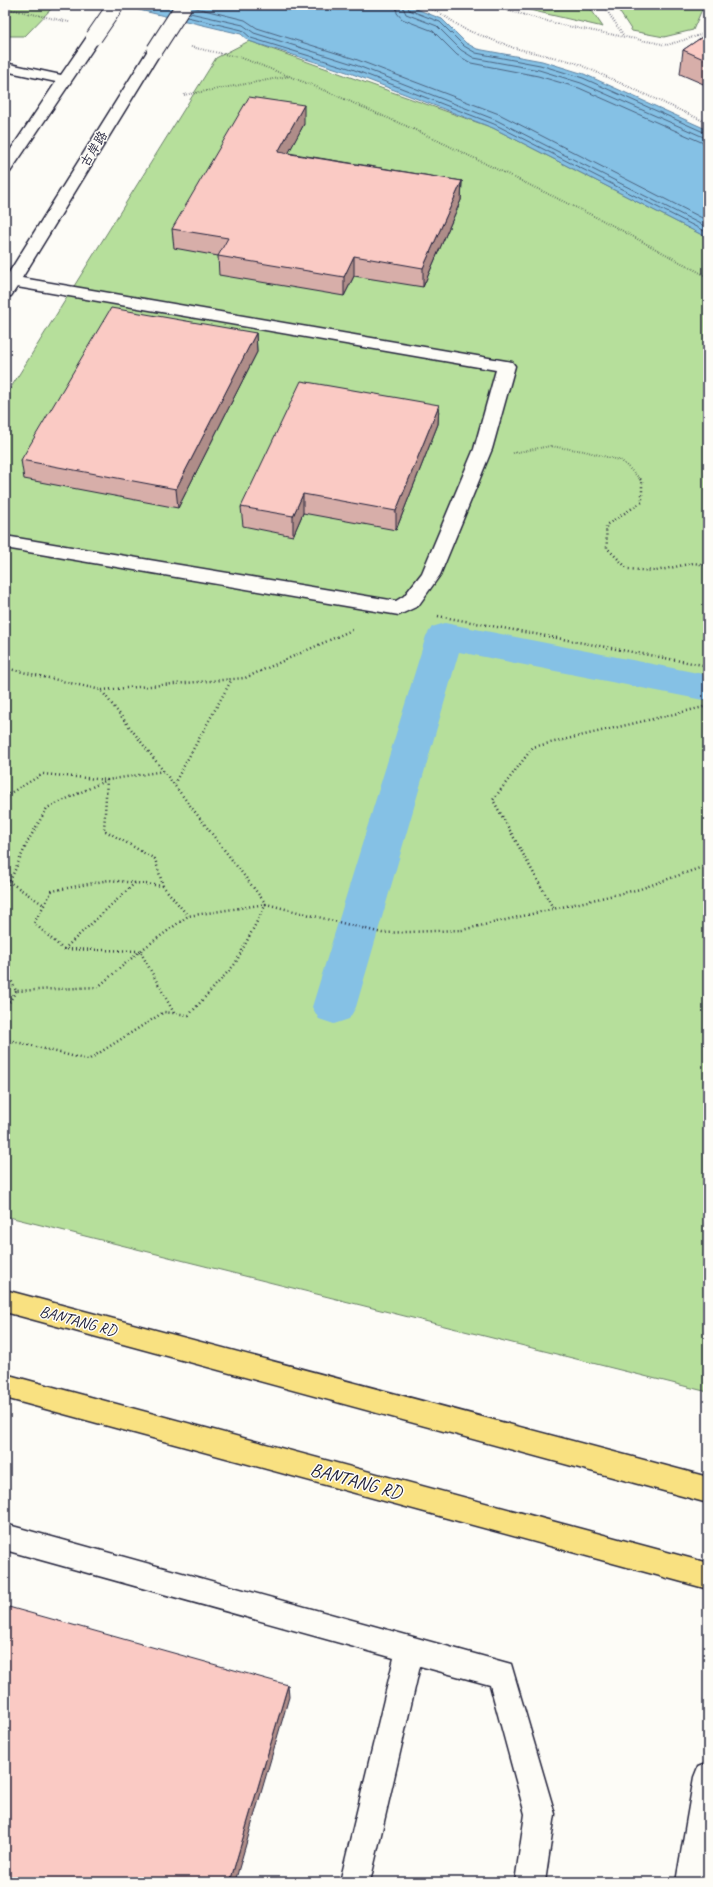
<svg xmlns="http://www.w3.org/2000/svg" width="713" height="1887" font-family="Caveat,'LXGW WenKai TC',sans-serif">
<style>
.green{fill:#b6df9b;stroke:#6c806b}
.water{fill:#85c1e5;stroke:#5d81a1}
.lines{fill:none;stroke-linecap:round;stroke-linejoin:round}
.shore{stroke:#4a627f;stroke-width:1}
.canal{fill:#85c1e5;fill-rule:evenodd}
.minor-casing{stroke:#22223b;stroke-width:3}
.major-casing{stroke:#22223b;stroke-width:3}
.path-far1{stroke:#22223b;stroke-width:2;stroke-dasharray:0.5 2;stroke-linecap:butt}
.path{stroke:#22223b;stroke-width:2.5;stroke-dasharray:1 3;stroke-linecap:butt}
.minor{fill:#fdfcf7;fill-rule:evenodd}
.major{fill:#f9e181;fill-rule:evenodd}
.minor-bridge-casing{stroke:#22223b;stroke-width:18;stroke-linecap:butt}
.minor-bridge{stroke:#fdfcf7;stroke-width:16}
.wall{fill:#d7aea9;stroke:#22223b}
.shaded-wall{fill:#af8d89;stroke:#22223b}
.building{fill:#facac4;stroke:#22223b}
.labels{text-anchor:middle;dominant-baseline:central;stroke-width:3;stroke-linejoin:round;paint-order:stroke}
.far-street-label{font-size:13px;fill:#22223b;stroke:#fdfcf7}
.street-label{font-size:16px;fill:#22223b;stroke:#fdfcf7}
.near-street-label{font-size:19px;fill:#22223b;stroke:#fdfcf7}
</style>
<rect width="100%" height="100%" fill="#fdfcf7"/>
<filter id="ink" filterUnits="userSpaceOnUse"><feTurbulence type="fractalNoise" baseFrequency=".025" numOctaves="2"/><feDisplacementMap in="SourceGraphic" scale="8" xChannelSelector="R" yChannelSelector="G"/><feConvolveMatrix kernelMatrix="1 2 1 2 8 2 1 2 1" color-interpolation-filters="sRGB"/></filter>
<g filter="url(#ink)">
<path class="green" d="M5,5H55L25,36H5Z
M508,5H588L603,27Z
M615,5H704L693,30L664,37L632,31Z
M249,41L493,128L708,238V1392L5,1216V397L216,58Z"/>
<path class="water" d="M118,5H406L442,19L466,43L477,49L542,61L584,74L708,130V238L493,128L350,73L249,41L241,34Z"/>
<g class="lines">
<path class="shore" d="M396,5L397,13L402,19L433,31L457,55L471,63L538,76L579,88L708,145
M402,5L406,14L437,26L461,50L474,58L539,70L581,83L708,139
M407,5L409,10L440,22L464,46L476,53L540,65L583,78L708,134
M192,7L245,20L257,28L355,59L499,114L708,221
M190,13L243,25L254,33L353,64L496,120L708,228
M187,17L242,30L251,38L352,69L494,124L708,233"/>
<path class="canal" d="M445,623L708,675V701L459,652L356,1007L349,1019L334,1024L319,1019L312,1007L426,636L432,627Z"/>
<defs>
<path id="minor" d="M94,33L99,34L101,37L10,172L5,174V158L56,82L5,71V63L61,75L89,34Z
M155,46L160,47L162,50L22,278L512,362L515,366L492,449L440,575L418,606L399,615L5,548V536L396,601L404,596L422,573L474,449L496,370L17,287L11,296L5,297V279L148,50L150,47Z
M5,1524L511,1664L555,1814L545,1882H515L525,1814L490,1685L420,1666L370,1882H340L394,1658L5,1550Z
M708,1763V1869L706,1882H676L694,1777L698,1767Z"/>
<path id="major" d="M5,1290L708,1477V1503L5,1312Z
M5,1374L708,1563V1589L5,1398Z"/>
</defs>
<use href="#minor" class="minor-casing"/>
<use href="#major" class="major-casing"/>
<path class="path-far1" d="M421,5L437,11L464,29L514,48L574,62L708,123
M487,5L562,25L667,45L707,33L708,23
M603,5L624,36
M5,8L69,22
M191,47L242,58L314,86L420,132L606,222L708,277
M184,95L290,76
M513,453L550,446L584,451L622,461L641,480"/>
<path class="path" d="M640,479L642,481V502L606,525L607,548L628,569L656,571L693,563L708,565
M438,616L708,666
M5,668L101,690L266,904L382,933L462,930L640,889L708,865
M102,690L245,678L352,630
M174,784L232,679
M5,796L43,774L107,780L164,771
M5,879L44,905
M5,892L28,841L47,808L107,780L104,830L155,859L163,886
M553,908L493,800L533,747L708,706
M64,949L135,883
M140,951L63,949L34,923L52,891L109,880L163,886L188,916
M5,967L16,991L98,987L140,951
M5,1009L16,991
M174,1013L140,951L188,916L266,904
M5,1039L88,1060L164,1012L189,1015L235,964L266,904"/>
<use href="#minor" class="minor"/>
<use href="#major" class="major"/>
<defs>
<path id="minor-bridge" d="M94,37L116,5
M155,50L184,5"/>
</defs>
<use href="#minor-bridge" class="minor-bridge-casing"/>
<use href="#minor-bridge" class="minor-bridge"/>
</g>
<path class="wall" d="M708,33V86L680,74L683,50Z
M304,124L288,153L462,181L461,200L423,287L354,276L344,296L219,275L218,256L174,248L172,229Z
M256,333L257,352L178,508L24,479L21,460Z
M439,405L438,424L396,530L303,513L293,536L243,526L241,507Z"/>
<path class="shaded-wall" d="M304,105V124L279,171L278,152Z
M462,181L461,200L423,287V268Z
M354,256V276L344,296V277Z
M256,333L257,352L178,508L176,489Z
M439,405L438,424L396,530V511Z
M303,494V513L293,536V516Z
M288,1685L289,1697L235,1882H230Z"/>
<path class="building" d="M708,33V61L683,50Z
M249,97L304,105L278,152L462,181L423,268L354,256L344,277L218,256L228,238L172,229Z
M111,308L256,333L176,489L21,460Z
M301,381L439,405L396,511L303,494L293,516L241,507Z
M5,1606L288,1685L230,1882H5Z"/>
</g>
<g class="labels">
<g class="far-street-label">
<text transform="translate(94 149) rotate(-58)">古岸路</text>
</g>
<g class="street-label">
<text transform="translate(78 1321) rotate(15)">BANTANG RD</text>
</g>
<g class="near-street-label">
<text transform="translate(356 1481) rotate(15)">BANTANG RD</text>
</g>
</g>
<rect width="713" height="1887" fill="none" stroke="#fdfcf7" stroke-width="20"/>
<rect x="10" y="10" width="693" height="1867" fill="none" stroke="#22223b" stroke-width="1.5" filter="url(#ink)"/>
</svg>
